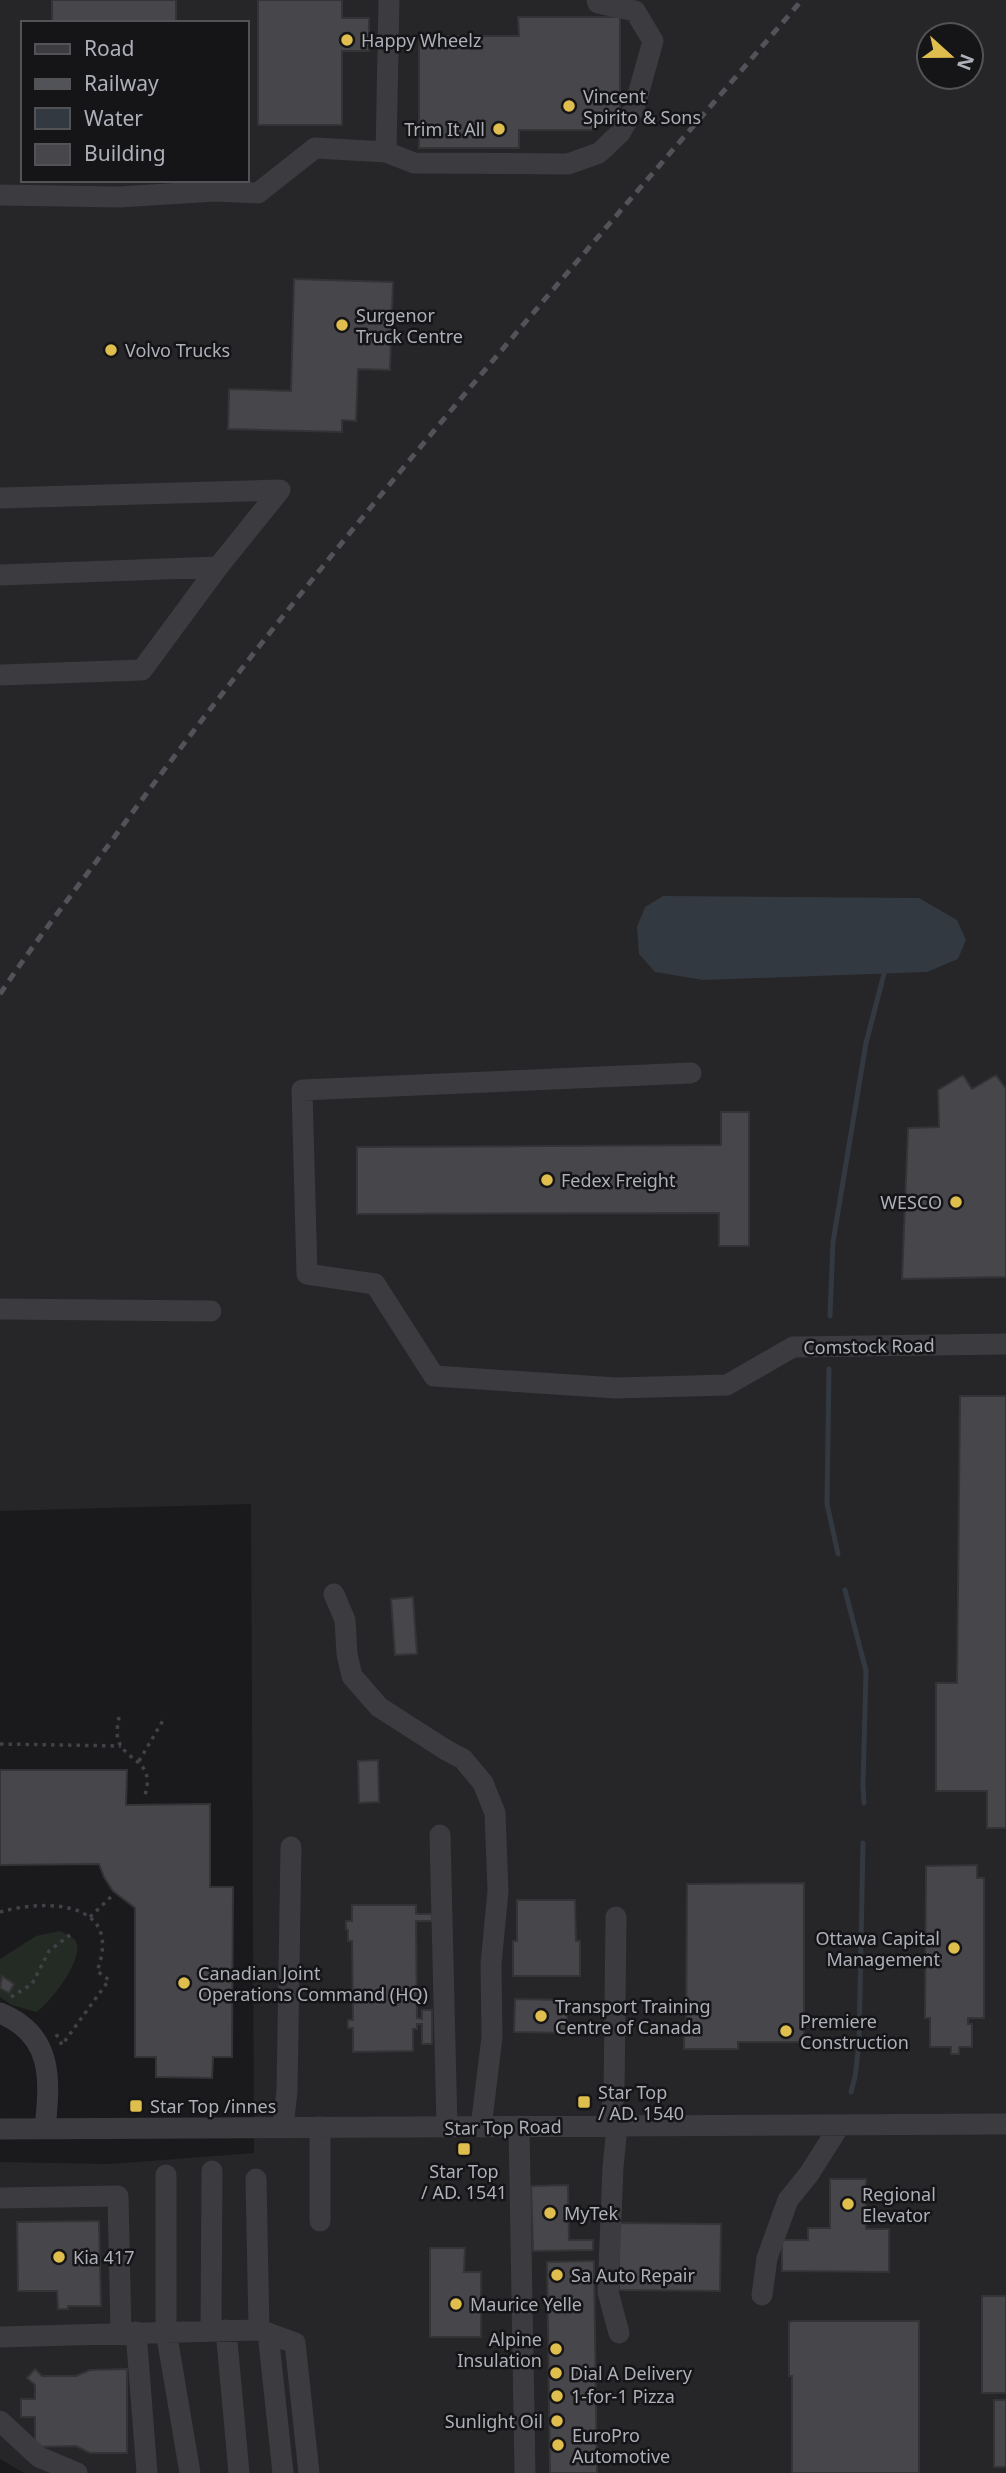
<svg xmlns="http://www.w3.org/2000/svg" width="1006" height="2473" font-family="'Noto Sans',sans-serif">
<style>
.built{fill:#262528;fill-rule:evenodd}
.green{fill:#242b25}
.water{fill:#333940}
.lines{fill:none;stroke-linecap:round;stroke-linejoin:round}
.stream{stroke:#333940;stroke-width:5}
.building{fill:#47474b;stroke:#343437;stroke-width:2}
.path{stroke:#414247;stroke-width:3.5;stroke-dasharray:3.5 5;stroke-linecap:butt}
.minor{stroke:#3b3b40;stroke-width:21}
.rail{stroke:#525359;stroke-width:5;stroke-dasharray:9 7;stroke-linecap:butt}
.poi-dot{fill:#dfbe4e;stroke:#151416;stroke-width:2.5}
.labels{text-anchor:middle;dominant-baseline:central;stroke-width:5;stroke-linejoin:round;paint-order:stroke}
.poi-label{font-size:18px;fill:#adb0b9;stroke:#151416;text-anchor:start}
.street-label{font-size:18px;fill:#adb0b9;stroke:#151416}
</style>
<rect width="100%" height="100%" fill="#1a191b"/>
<path class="built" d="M0,0H1006V2473H24L0,2459V2162L110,2164L254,2153L251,1504L0,1511ZM23,23H247V180H23ZM929,35H971V77H929Z"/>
<path class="green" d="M60,1931C64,1933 72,1936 75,1940C87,1956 50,2004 36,2012L12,2005L0,1997V1959L36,1936Z"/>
<path class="water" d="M663,896L919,898L957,920L966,940L958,959L927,972L703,980L655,972L639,954L637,927L645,907Z"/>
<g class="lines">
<path class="stream" d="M830,1316L833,1242L866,1043L884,974
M829,1369L827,1504L838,1554
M845,1590L866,1671L863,1785L864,1803
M851,2092L855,2077L859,2044L863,1843"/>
</g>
<path class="building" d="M52,0H176V23H52Z
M258,0H342V18H369V51H342V125H258Z
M518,17H620V122L595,121L594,130H519V148H419V36H519Z
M294,279L393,282L390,370L358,369L356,421L342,420V432L228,429L229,389L291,391Z
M963,1075L972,1089L996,1075L1006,1089V1277L902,1279L908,1128L939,1127L938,1090Z
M721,1112H749V1246H719V1213L357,1214V1147L721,1145Z
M960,1396H1006V1828H987V1791H936V1683H957Z
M413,1597L417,1654L395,1655L391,1599Z
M378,1760L379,1802L359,1803L358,1761Z
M0,1770H127L126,1805L210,1804V1887H233L232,2057H213L212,2078L156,2077V2057H135V1908L113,1891L104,1877L99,1864L0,1865Z
M977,1865V1878H984V2018H968V2024H972V2047H959V2054H951V2047H930V2018H925L926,1866Z
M804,1883V2042H738V2049H684V2031H686L687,1884Z
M517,1900H575L576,1941H580V1976H513V1941H517Z
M352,1905H416V1914H432V1921H416L417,2018L422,2019V2010H432V2044H422V2024H417V2029H413V2051L353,2052V2028H348V2020H353L352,1941H348V1930L346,1929V1921H352Z
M2,1976L14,1984L9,1993L0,1988Z
M515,1999L567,2000V2033L514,2032Z
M830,2179H866V2229H889V2272L782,2271V2240H808V2228H830Z
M568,2185L569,2240H593V2250L533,2251L531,2186Z
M99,2221L101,2306H68V2309H58L57,2291H18L17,2222Z
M619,2223L721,2224L720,2291L619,2290Z
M430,2248H465L464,2272H481V2337H430Z
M594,2261L597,2473H550L547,2262Z
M982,2296H1006V2393H982Z
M793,2321H919V2473H792V2376H789V2322Z
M35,2369L42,2376H76L90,2370L127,2369V2453H90L76,2446L35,2447V2417H21V2399H35V2385L27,2378Z
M994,2400H1006V2467H994Z"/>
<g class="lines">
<path class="path" d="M119,1717C118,1724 116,1732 118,1739C124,1762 156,1759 145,1795
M0,1744L121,1746
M139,1761L165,1717
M0,1912C46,1899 124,1900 97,1971L109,1980L62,2045L54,2030
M90,1917L114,1894
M11,1997L32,1984L49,1951L70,1935"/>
<path class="minor" d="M386,152L414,163L568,164L599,153L620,133L634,109L653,41L635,11L598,3L597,0
M0,195L119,197L215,191L258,193L315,148L386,152L389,0
M0,498L280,490L218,567
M0,575L218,567L142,670L0,675
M691,1073L302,1090L307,1274L375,1284L434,1376L616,1388L727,1385L793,1347L1006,1344
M0,1309L211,1311
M334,1594L345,1620L347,1654L352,1676L379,1707L446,1750L463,1759L483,1783L495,1813L498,1891L491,1964L492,2037L481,2127
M440,1835L447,2127
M0,2013C54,2035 50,2080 45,2129
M519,2126L525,2473
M608,2126L614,2097L616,1917
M283,2127L287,2091L291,1847
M320,2127V2221
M617,2127L613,2167L608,2292L619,2333
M0,2129L1006,2124
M166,2175V2331L190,2473
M0,2198L118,2196L121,2333
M762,2295L767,2258L788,2200L809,2174L840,2125
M211,2330L212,2171
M226,2330L239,2473
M259,2330L295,2343L309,2473
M136,2332L147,2473
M268,2333L283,2473
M0,2337L259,2330L256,2179
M0,2421L39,2457L77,2473"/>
<path class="rail" d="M0,994C38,937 81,883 121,828C333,539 569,271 802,0"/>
</g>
<g class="poi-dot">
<circle cx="347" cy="40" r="7"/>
<circle cx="569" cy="106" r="7"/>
<circle cx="499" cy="129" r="7"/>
<circle cx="342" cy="325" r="7"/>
<circle cx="111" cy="350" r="7"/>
<circle cx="547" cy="1180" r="7"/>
<circle cx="956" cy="1202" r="7"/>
<circle cx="954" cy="1948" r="7"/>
<circle cx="184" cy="1983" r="7"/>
<circle cx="541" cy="2016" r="7"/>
<circle cx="786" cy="2031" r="7"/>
<rect x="577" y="2095" width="14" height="14" rx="3.5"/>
<rect x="129" y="2099" width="14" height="14" rx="3.5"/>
<rect x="457" y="2142" width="14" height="14" rx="3.5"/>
<circle cx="848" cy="2204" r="7"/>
<circle cx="550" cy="2213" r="7"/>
<circle cx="59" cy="2257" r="7"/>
<circle cx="557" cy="2275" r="7"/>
<circle cx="456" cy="2304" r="7"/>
<circle cx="556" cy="2349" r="7"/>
<circle cx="556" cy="2373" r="7"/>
<circle cx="557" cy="2396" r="7"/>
<circle cx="557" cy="2421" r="7"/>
<circle cx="558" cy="2445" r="7"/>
</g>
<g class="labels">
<g class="poi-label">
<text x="361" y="40">Happy Wheelz</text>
<text x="583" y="96">Vincent<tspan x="583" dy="21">Spirito &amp; Sons</tspan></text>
<text x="485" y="129" text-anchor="end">Trim It All</text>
<text x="356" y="315">Surgenor<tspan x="356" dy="21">Truck Centre</tspan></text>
<text x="125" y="350">Volvo Trucks</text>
<text x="561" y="1180">Fedex Freight</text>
<text x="942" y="1202" text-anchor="end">WESCO</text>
<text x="940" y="1938" text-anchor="end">Ottawa Capital<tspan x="940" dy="21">Management</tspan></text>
<text x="198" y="1973">Canadian Joint<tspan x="198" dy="21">Operations Command (HQ)</tspan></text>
<text x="555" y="2006">Transport Training<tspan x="555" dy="21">Centre of Canada</tspan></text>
<text x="800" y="2021">Premiere<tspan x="800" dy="21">Construction</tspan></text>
<text x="598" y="2092">Star Top<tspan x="598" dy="21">/ AD. 1540</tspan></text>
<text x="150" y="2106">Star Top /innes</text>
<text x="464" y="2171" text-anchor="middle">Star Top<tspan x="464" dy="21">/ AD. 1541</tspan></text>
<text x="862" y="2194">Regional<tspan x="862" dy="21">Elevator</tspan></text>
<text x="564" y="2213">MyTek</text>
<text x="73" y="2257">Kia 417</text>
<text x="571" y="2275">Sa Auto Repair</text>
<text x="470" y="2304">Maurice Yelle</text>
<text x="542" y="2339" text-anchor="end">Alpine<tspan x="542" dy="21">Insulation</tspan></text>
<text x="570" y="2373">Dial A Delivery</text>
<text x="571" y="2396">1-for-1 Pizza</text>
<text x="543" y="2421" text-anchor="end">Sunlight Oil</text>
<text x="572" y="2435">EuroPro<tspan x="572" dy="21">Automotive</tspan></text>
</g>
<g class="street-label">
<text transform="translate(869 1346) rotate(-1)">Comstock Road</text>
<text transform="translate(503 2127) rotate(-1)">Star Top Road</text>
</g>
</g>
<rect x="21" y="21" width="228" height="161" fill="#151416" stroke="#525257" stroke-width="2"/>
<rect x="35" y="44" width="35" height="10" fill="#3b3b40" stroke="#525257" stroke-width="2"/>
<text x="84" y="56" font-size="21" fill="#adb0b9">Road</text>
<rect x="35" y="79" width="35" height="10" fill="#525359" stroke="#525257" stroke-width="2"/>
<text x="84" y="91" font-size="21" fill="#adb0b9">Railway</text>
<rect x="35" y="108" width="35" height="21" fill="#333940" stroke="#525257" stroke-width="2"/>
<text x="84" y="126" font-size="21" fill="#adb0b9">Water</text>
<rect x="35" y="144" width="35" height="21" fill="#47474b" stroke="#525257" stroke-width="2"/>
<text x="84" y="161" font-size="21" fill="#adb0b9">Building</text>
<g transform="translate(950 56) rotate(111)"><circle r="33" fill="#151416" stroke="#525257" stroke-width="2"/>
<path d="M0-5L12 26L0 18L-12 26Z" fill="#dfbe4e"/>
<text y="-10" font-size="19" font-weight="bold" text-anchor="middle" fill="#adb0b9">N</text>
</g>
</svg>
